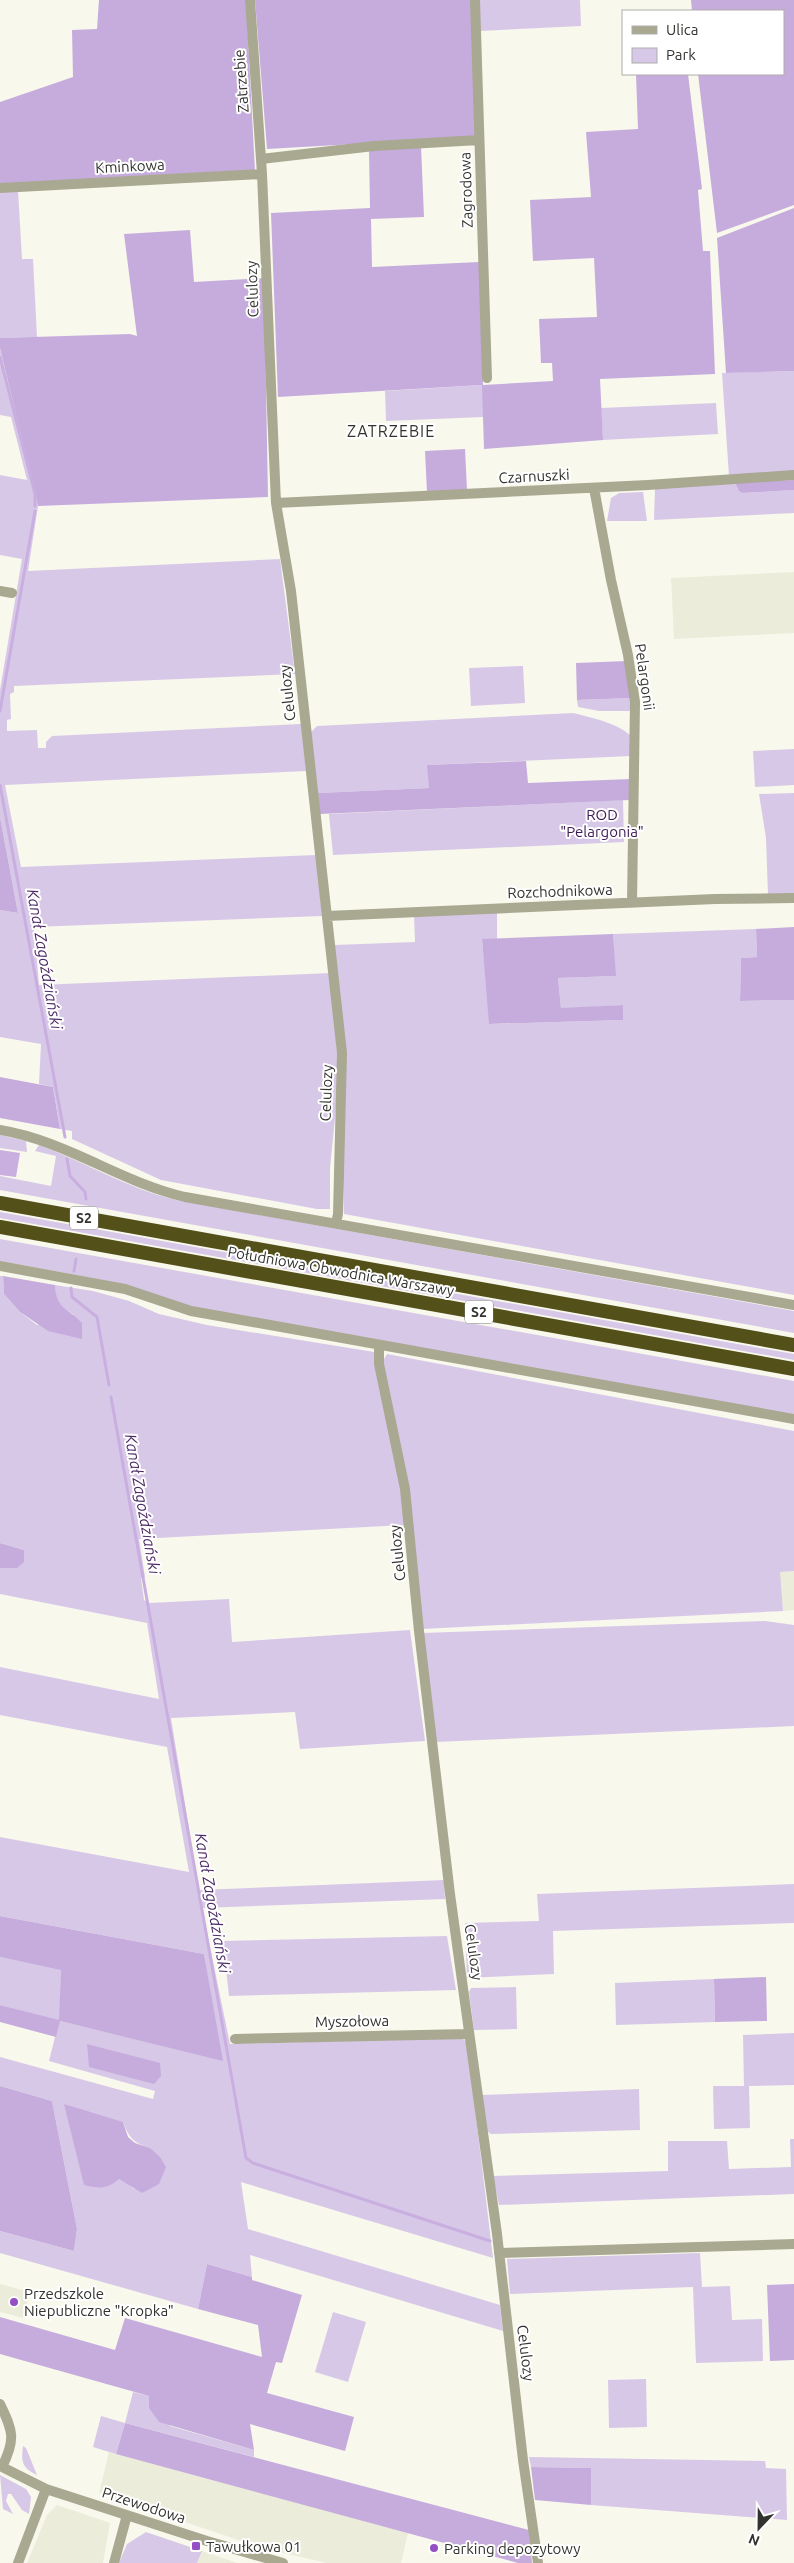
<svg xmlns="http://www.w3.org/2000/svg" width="794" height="2563" font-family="Ubuntu,sans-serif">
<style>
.built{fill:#ececda}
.green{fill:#d8c8e8;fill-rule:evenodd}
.forest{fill:#c6acdd}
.water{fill:#c9afe0}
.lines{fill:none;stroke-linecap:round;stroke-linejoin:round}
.stream{stroke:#c9afe0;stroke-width:3}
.minor{stroke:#a9a891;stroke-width:10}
.highway{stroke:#53501a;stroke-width:14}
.poi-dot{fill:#934fc3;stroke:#fff;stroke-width:2}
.labels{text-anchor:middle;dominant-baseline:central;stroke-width:4;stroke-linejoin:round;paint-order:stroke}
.shield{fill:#fff;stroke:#70706d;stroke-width:1}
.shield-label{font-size:14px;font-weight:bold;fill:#32322e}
.street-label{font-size:15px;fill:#32322e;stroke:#fff}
.park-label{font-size:15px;fill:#3c1a54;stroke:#fff}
.poi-label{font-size:15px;fill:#32322e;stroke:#fff;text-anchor:start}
.neighbourhood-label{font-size:16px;letter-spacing:1px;fill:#32322e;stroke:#fff}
.water-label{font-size:16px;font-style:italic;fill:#4b2964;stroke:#fff}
</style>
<rect width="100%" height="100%" fill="#f8f8ed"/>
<path class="built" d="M794,572V633L674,639L671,578Z
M794,1571V1610L783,1611L779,1572Z
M0,2284L30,2292L23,2318L0,2312Z
M109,2452L408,2533L401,2563H327L262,2548L99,2493Z
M57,2505L110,2523L103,2563H27L47,2515Z
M202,2551L237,2563H197Z"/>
<path class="green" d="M478,0H580L581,26L480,31Z
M18,190L22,259H33L37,337L0,338V191Z
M0,348L38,506L28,571L280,559L295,674L14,686V692L10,694L11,719L7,720V731L37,730L38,748H46V742L52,736L301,724L306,771L5,785L21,867L316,855L322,916L34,927L39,985L331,973L339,1078L330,1168V1209H317L161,1180L72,1139V1131L60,1129L53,1087L39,1084L41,1044L0,1037V910L18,913L0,817V690L22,559L0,555V475L27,480L11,417L0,415Z
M794,371V471L729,476L722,373Z
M483,385V417L386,421L385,391Z
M716,403L718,434L603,440L601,408Z
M735,482L743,493L794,490V513L654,520L655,488Z
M643,492L647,521H607L611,498L619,493Z
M523,666L525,703L471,706L469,668Z
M632,698L631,709L629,711H599L578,707L577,700Z
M573,713C592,718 615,722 630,735L631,756L428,765L429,788L318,793L311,732L317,726Z
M794,749V785L755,787L753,751Z
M794,793V895H768L766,838L759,794Z
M623,800L624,842L333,855L329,814Z
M497,911V939L482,940L490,1024L623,1020V1005L561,1009L558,978L615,976L613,934L756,929L757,957L741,958L740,1001L794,1000V1295L344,1214L342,1135L345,1050L334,945L415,942L414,914Z
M0,1135L26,1141L27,1152L0,1148Z
M39,1145C85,1162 129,1189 176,1200L794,1311V1333L0,1190V1176L51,1186L56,1156L35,1151Z
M0,1212L794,1354V1360L0,1218Z
M0,1239L794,1381V1415L191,1308L102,1280L0,1261Z
M0,1276H3L4,1294L20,1312L37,1325L74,1315C60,1306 55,1302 55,1285L93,1291L129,1301L159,1314L207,1325L374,1352L404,1506V1525L139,1539L145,1577L141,1578L144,1600L150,1603L229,1599L232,1642L410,1630L425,1741L300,1749L295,1712L171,1718L199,1890L444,1880L445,1899L202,1908L230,2044L461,2038L467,2042L493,2258L241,2182L248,2229L500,2305L503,2331L250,2255L252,2277L207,2264L198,2309L0,2253V2231L74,2251L77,2229L52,2101L0,2086V2057L153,2099L155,2091L49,2061L59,2021L0,2005V1957L61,1969L60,2021L157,2044L211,1997L204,1954L0,1916V1837L189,1872L167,1747L0,1715V1667L159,1699L147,1623L0,1594V1568H6L24,1550L0,1543ZM123,2122C129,2138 134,2143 150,2148L134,2189L125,2180L119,2179Z
M387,1354L794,1431V1571L780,1572L783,1611L422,1629L383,1361Z
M765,1621L794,1625V1726L435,1742L422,1633Z
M794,1884V1923L553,1931L554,1974L467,1978L465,1923L539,1921L537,1894Z
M447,1936L456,1990L229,1996L223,1941Z
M714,1979L715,2022L616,2025L615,1983Z
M516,1987L517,2029L474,2030L469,1992L471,1988Z
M794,2033V2085L749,2086L750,2128L714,2129L713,2086H744L743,2035Z
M639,2089L640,2130L491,2134L484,2129L482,2095Z
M790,2139H794V2194L499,2205L493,2176L668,2171V2141H727L729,2169L791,2167Z
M700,2253L702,2287L730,2286L732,2320L762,2319L763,2361L696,2363L693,2287L510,2294L507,2259Z
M333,2312L366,2322L348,2382L315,2372Z
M646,2379L647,2427L609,2428L608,2380Z
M133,2392L149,2396L170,2426L254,2450V2457L125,2423L116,2454L93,2447L101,2416L125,2423Z
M23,2446L26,2448L37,2475C22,2468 21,2462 23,2446Z
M529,2457L765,2461L766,2468L786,2469L787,2520L591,2505V2468L531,2467Z
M0,2475L26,2489L31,2497L29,2514L22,2510L11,2494H8L6,2501L13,2514L3,2509Z
M146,2532L202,2551L197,2563H119L127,2544Z"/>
<path class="forest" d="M99,0H246L255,171L0,185V102L73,77L72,30L97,29Z
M255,0H471L476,137L267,149Z
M691,0H794V205L717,233L698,74H783V11H692Z
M636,74H688L702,189L698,190L703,251H710L715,374L600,379L603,440L484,449L482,385L278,397L271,213L370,208L369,150L421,146L424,217L371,219L372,267L479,262L483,385L553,381L552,363H541L539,319L597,317L594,258L533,261L530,200L591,197L586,132L638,129Z
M794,208V371L726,373L717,238Z
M190,230L194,282L264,278L268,497L38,506L0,348V338L130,334L137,336L124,234Z
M465,449L467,490L427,492L425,451Z
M794,480V490L743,493L739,491L735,482Z
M627,661L632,698L577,700L576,663Z
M526,761L528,783L631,779L629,800L320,814L318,793L429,788L427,765Z
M0,817L18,913L0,910Z
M794,927V1000L740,1001L741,958L757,957L756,929Z
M613,934L616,976L558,978L561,1008L623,1005V1020L489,1024L482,939Z
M0,1077L53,1087L60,1129L0,1118Z
M3,1276L55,1285C56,1309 67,1307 82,1323V1339L48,1331L20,1312L4,1294Z
M0,1543L24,1550V1562L17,1568H0Z
M0,1916L204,1954L223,2061L60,2021L56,2037L0,2022V2005L59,2020L61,1970L0,1957Z
M766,1977L767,2021L715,2022L714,1979Z
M87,2044L160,2063L161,2076L154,2084L89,2067Z
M0,2086L52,2101L77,2229L74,2251L0,2231Z
M64,2104L123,2122L128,2137L135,2143L150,2148L160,2157L166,2167L159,2184L142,2193L119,2179C107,2189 99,2189 84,2185Z
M207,2264L252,2277V2280L302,2295L282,2363L276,2362L267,2393L354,2417L345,2451L250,2424L254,2450L159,2422L149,2408V2396L0,2354V2317L115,2350L125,2318L262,2357L258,2325L198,2309Z
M794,2284V2360L770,2361L767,2285Z
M125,2423L529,2530L532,2563H518L116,2454Z
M531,2467L591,2468V2505L535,2500Z"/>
<path class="water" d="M0,1150L20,1153L16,1177L0,1175Z"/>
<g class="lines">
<path class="stream" d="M0,357L35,494V506
M0,711L35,511
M0,785L65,1137
M67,1159L70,1176L85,1192L86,1199
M74,1271L76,1259
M71,1288L72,1297L97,1317L109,1385
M111,1397L246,2158L253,2163L490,2241"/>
<path class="minor" d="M250,0L262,174L276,503L291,591L342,1053L338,1214L336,1223
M475,0L487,378
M261,159L374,146L479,140
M0,188L262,174
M594,488L611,580L628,655L635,702L632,903
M276,503L648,485L794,475
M0,591L12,593
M327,916L715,899L794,898
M0,1130C67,1141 120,1182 185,1197L794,1305
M0,1266L125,1289L191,1311L225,1317L794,1419
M379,1345V1364L405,1489L419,1631L450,1894L497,2234L523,2460L538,2563
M235,2039L469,2034
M499,2253L794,2244
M0,2404C13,2431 16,2439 2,2467
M0,2466L46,2489L207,2541L283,2563
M18,2563L46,2489
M114,2563L127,2515"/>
<path class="highway" d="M0,1203L794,1345
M0,1227L794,1369"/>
</g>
<g class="poi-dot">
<circle cx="14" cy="2302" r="5"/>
<rect x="191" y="2541" width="10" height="10" rx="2.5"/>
<circle cx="434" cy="2548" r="5"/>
</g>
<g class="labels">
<g class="shield">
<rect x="70" y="1206.5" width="28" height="23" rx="4"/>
<rect x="465" y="1300.5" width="28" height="23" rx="4"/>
</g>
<g class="shield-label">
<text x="84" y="1218">S2</text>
<text x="479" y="1312">S2</text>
</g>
<g class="street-label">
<text transform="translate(241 81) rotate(-94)">Zatrzebie</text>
<text transform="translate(130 166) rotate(-3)">Kminkowa</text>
<text transform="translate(466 190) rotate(-92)">Zagrodowa</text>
<text transform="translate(252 289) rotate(-92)">Celulozy</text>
<text transform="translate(534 476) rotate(-3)">Czarnuszki</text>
<text transform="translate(645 677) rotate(82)">Pelargonii</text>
<text transform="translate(287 693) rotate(-96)">Celulozy</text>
<text transform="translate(560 891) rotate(-2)">Rozchodnikowa</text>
<text transform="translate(326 1093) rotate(-88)">Celulozy</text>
<text transform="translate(341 1271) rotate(10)">Południowa Obwodnica Warszawy</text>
<text transform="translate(397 1553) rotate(-96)">Celulozy</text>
<text transform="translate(474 1952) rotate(82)">Celulozy</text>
<text transform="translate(352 2021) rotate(-1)">Myszołowa</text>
<text transform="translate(526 2353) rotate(83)">Celulozy</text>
<text transform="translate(144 2505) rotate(18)">Przewodowa</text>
</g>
<g class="park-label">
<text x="602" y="814">ROD<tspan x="602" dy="17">"Pelargonia"</tspan></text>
</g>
<g class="poi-label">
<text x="24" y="2293">Przedszkole<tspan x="24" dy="17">Niepubliczne "Kropka"</tspan></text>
<text x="206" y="2546">Tawułkowa 01</text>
<text x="444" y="2548">Parking depozytowy</text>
</g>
<g class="neighbourhood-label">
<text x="391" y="431">ZATRZEBIE</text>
</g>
<g class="water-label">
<text transform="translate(45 959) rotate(80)">Kanał Zagoździański</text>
<text transform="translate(143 1504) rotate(80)">Kanał Zagoździański</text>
<text transform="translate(213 1903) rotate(80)">Kanał Zagoździański</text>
</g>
</g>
<rect x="622" y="10" width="162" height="65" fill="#ffffff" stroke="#adadab"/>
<rect x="632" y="26" width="25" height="8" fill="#a9a891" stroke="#adadab"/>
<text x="666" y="35" font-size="15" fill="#32322e">Ulica</text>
<rect x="632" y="48" width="25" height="15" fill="#d8c8e8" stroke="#adadab"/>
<text x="666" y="60" font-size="15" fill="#32322e">Park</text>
<g transform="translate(759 2528) rotate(202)" stroke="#ffffff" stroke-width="4" paint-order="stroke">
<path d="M0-4L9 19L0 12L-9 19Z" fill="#32322e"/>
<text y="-8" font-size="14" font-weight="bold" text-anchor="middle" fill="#32322e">N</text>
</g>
</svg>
